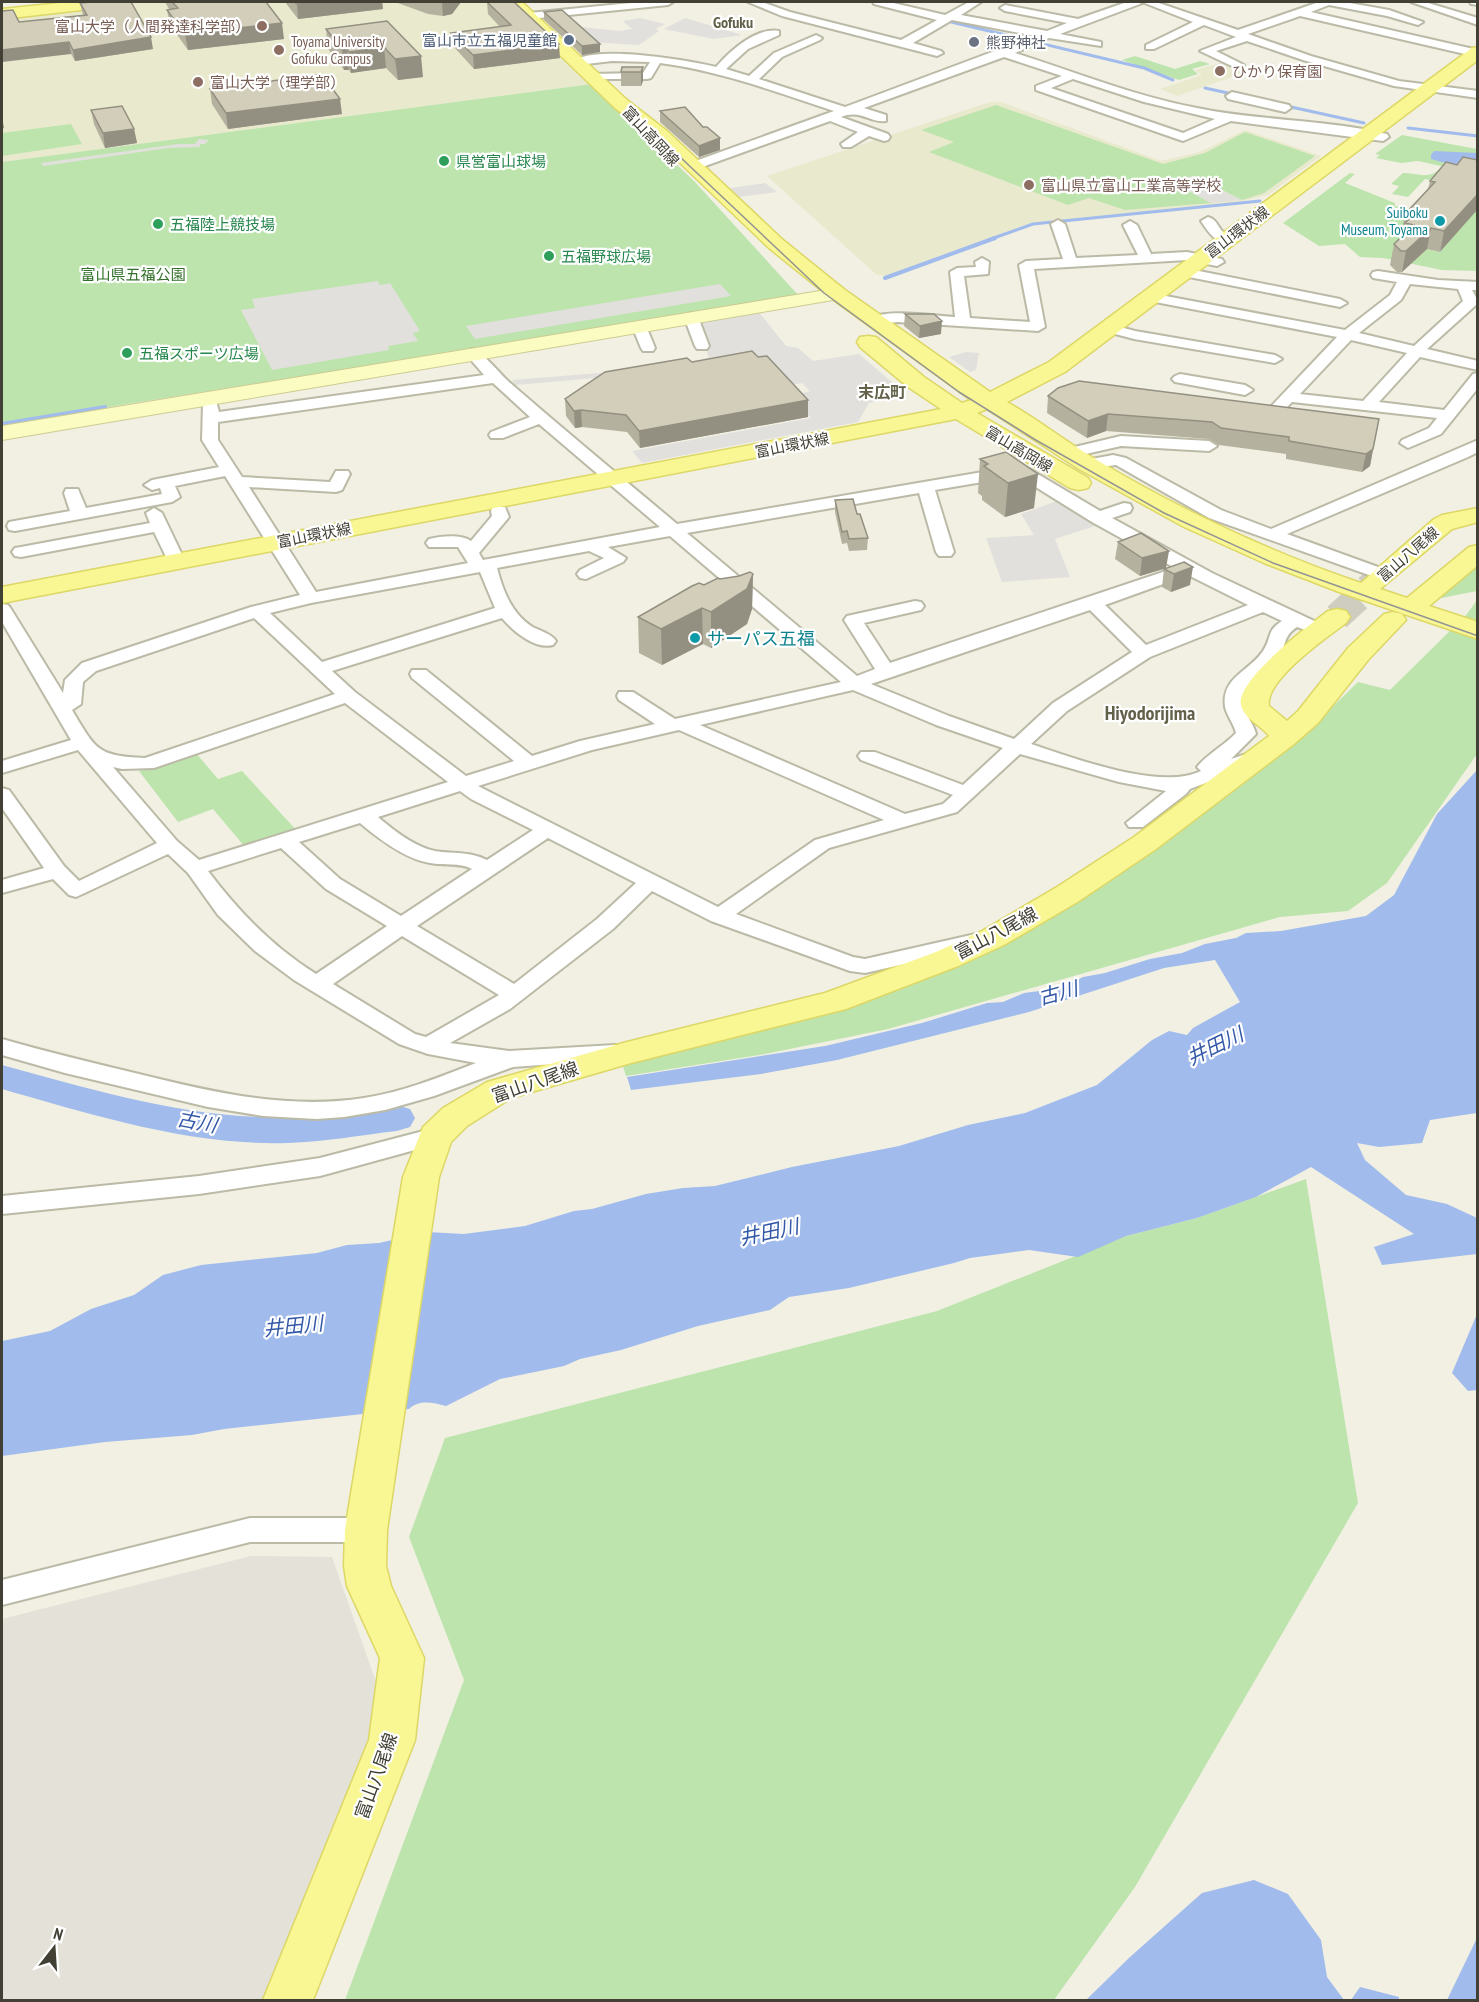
<svg xmlns="http://www.w3.org/2000/svg" width="1479" height="2002" font-family="'PT Sans Narrow','Noto Sans JP',sans-serif">
<style>
.industrial{fill:#e3e1d8}
.education{fill:#e9e9cd}
.green{fill:#bde4ad}
.parking{fill:#e1e0dc}
.water{fill:#a1bbec}
.lines{fill:none;stroke-linecap:round;stroke-linejoin:round}
.stream-far1{stroke:#a1bbec;stroke-width:3}
.stream{stroke:#a1bbec;stroke-width:4}
.river{fill:#a1bbec;fill-rule:evenodd}
.primary-tunnel{stroke:#cecdc0;stroke-width:28;stroke-dasharray:28 14;stroke-linecap:butt}
.street-casing{stroke:#bbbaa6;stroke-width:4}
.secondary-casing{stroke:#cccb92;stroke-width:2}
.primary-casing{stroke:#ddd765;stroke-width:3}
.street{fill:#fff;fill-rule:evenodd}
.secondary{fill:#fbfcc2;fill-rule:evenodd}
.primary{fill:#f9f694;fill-rule:evenodd}
.tram{stroke:#939393;stroke-width:1.5}
.wall{fill:#b5b19f}
.shaded-wall{fill:#939082}
.building{fill:#d2ceb9;stroke:#939082;stroke-width:1.5}
.education-dot{fill:#8d6e63;stroke:#fff;stroke-width:2}
.service-dot{fill:#5c6f8a;stroke:#fff;stroke-width:2}
.worship-dot{fill:#6b7280;stroke:#fff;stroke-width:2}
.leisure-dot{fill:#2e9e5b;stroke:#fff;stroke-width:2}
.culture-dot{fill:#0f9aa8;stroke:#fff;stroke-width:2}
.labels{text-anchor:middle;dominant-baseline:central;stroke-width:4.5;stroke-linejoin:round;paint-order:stroke}
.far-education-label{font-size:15px;fill:#785e54;stroke:#fff;text-anchor:start}
.far-service-label{font-size:15px;fill:#4e5e75;stroke:#fff;text-anchor:end}
.far-worship-label{font-size:15px;fill:#5b616d;stroke:#fff;text-anchor:start}
.far-street-label{font-size:15px;fill:#424034;stroke:#fff}
.far-leisure-label{font-size:15px;fill:#27864d;stroke:#fff;text-anchor:start}
.far-culture-label{font-size:15px;fill:#0d838f;stroke:#fff;text-anchor:end}
.far-park-label{font-size:15px;fill:#33702a;stroke:#fff}
.far-neighbourhood-label{font-size:16px;font-weight:bold;fill:#64614b;stroke:#fff}
.culture-label{font-size:18px;fill:#0d838f;stroke:#fff;text-anchor:start}
.street-label{font-size:18px;fill:#424034;stroke:#fff}
.neighbourhood-label{font-size:20px;font-weight:bold;fill:#64614b;stroke:#fff}
.water-label{font-size:20px;font-style:italic;fill:#3359a8;stroke:#fff}
</style>
<rect width="100%" height="100%" fill="#f1f0e3"/>
<path class="industrial" d="M251,1556L332,1557L381,1696L379,1746L273,2000H2V1619Z"/>
<path class="education" d="M120,2H504L592,84L2,162V15Z
M1220,63L1244,73L1177,96L1160,89L1202,75L1195,70Z
M990,102H1001L1161,161L1200,152L1245,130L1321,156L1268,195L1239,202L1031,223L890,276L877,275L767,176Z"/>
<path class="green" d="M1135,56L1175,69L1200,61L1210,64L1192,69L1198,74L1179,80L1122,60Z
M592,84L694,181L800,297L2,424V162Z
M996,105L1163,164L1205,153L1245,132L1315,156L1264,193L1242,200L1194,176L1172,182L1211,203L1125,210L1089,198L1068,205L929,152L954,142L921,130Z
M71,124L82,144L2,156V133Z
M1402,135L1477,149V174L1418,161L1401,163L1376,158L1380,155L1375,154Z
M1440,169H1442L1453,185L1425,179L1408,197L1392,194L1399,186L1391,184L1403,173C1417,173 1428,180 1440,169Z
M1350,173L1355,174L1345,183L1395,203V206L1422,211L1401,234L1408,235L1417,257L1427,249L1440,252L1477,209V271L1442,270L1383,258L1360,257L1345,244L1319,246L1283,223Z
M1477,555V591L1436,599Z
M1477,600V754L1387,883L1348,911L1280,917L888,1029L765,1054L626,1076L622,1063L998,943L1318,721L1358,682L1390,690L1467,614Z
M195,752L218,779L242,771L298,832L245,847L213,809L178,822L139,771Z
M1306,1179L1358,1503L1135,1887L1054,2000H345L464,1680L409,1537L445,1438L937,1311L1126,1236L1197,1218Z"/>
<path class="parking" d="M640,18L665,24L656,29L659,31L639,45L573,41L572,26L619,31L632,29L623,21Z
M685,18L729,31L742,35L714,39L664,29Z
M199,139L209,140L205,144H200V147L168,148L43,166L41,163L178,144H195Z
M1194,176L1242,200L1211,203L1171,181Z
M765,183L777,192L738,197L730,188Z
M378,281L380,285L390,283L420,331L413,333L418,341L388,346L389,350L272,370L241,310L255,308L252,299Z
M720,284L731,296L475,339L466,326Z
M758,311L786,346L798,348L813,361L859,354L907,395L869,403L858,422L642,463L632,451L811,418L791,396L810,391L802,383L783,386L689,370L515,385L512,380L711,364L696,320Z
M966,352L979,353L976,370L970,372L949,357Z
M1057,501L1095,526L1055,539L1070,577L1002,582L986,538L1034,535L1021,514Z"/>
<path class="water" d="M1434,151L1477,153V168L1456,166L1431,159V155Z
M1477,770V1113L1430,1120L1422,1143L1379,1147L1357,1143L1365,1160L1406,1195L1447,1204L1477,1218V1254L1382,1265L1374,1247L1414,1234L1311,1167L1256,1197L1197,1218L1126,1236L1078,1257L1029,1250L970,1258L954,1263L849,1288L789,1297L770,1310L698,1326L621,1350L580,1359L564,1366L500,1379L446,1406C433,1403 420,1399 409,1409L224,1429L192,1435L105,1442L2,1456V1341L50,1331L91,1309L134,1295L163,1275L201,1265L317,1253L347,1245L379,1243L427,1232L464,1234L525,1226L574,1211L592,1209L646,1194L683,1188L715,1186L792,1167L899,1146L968,1125L1025,1113L1097,1085L1152,1040L1169,1031L1187,1035L1193,1028L1240,1002L1215,960L1164,968L1029,1012L837,1060L761,1074L631,1090L627,1077L825,1046L922,1023L987,1003L1003,1002L1024,993L1062,988L1083,977L1105,973L1150,959L1182,953L1205,944L1236,938L1246,933L1281,931L1366,916L1394,895L1437,814Z
M1477,1314V1390L1468,1391L1452,1373Z
M1254,1880L1288,1894L1321,1940L1327,1977L1344,2000H1086L1130,1957L1202,1893Z
M1477,1934V2000H1447L1477,1938Z
M1360,1987L1399,1997V2000H1351Z"/>
<g class="lines">
<path class="stream-far1" d="M943,20L1144,68L1173,80
M1205,88L1237,95
M1282,105L1364,123
M1408,128L1478,136
M991,239L1033,224L1260,201"/>
<path class="stream" d="M885,278L995,238
M2,424L105,407L106,411L110,410"/>
<path class="river" d="M2,1065C94,1090 192,1120 288,1117C324,1116 361,1109 397,1105L410,1109L415,1118L410,1127L397,1131C361,1135 324,1142 288,1143C191,1146 93,1115 2,1089Z"/>
<path class="primary-tunnel" d="M1337,617L1374,583"/>
<defs>
<path id="street" d="M641,2H673L668,5L529,19L524,16L529,13Z
M748,2H762L790,12L901,40L937,20L874,4L873,2H889L945,15L969,2H981L961,15L1047,31L1067,23L1005,11L1000,8L1005,5L1078,19L1127,2H1141L1140,4L1060,34L1101,42V46L1049,38L1015,53C1075,72 1134,96 1197,108C1260,121 1325,119 1387,134L1389,137L1383,141L1231,121L1183,141L1036,90V86L1062,76L1004,57L864,108L886,115V121C869,123 861,109 841,117L888,134L890,137L888,140L884,141L869,136L851,147H843L841,144L858,132L830,121L694,170L690,169L688,166L690,163L834,111C776,92 721,71 660,63L651,78L647,79H593L589,78V74L643,73L650,62L612,61L578,65L572,62C593,44 688,60 716,67C730,51 756,27 779,31V35L748,49L726,69L749,76L774,53L816,35L822,38L820,40L782,57L759,79L845,107L1035,36L952,20L913,43L941,51L943,53L937,56L782,16ZM1073,79L1144,102L1215,119L1183,133L1051,88Z
M1142,2H1156L1238,30L1319,2H1344L1389,10L1423,22L1418,25L1387,16L1329,5L1311,12L1478,50V57L1300,16L1248,34L1311,56L1399,81L1478,91V98L1394,86L1303,60L1247,41L1216,51L1244,65L1238,68L1234,67L1200,51L1236,37L1204,25L1154,49H1146V45L1193,22Z
M1411,2H1425L1478,18V25Z
M1470,2H1478V5L1471,4Z
M1232,92L1289,105L1291,108L1285,112L1228,99L1226,96Z
M1208,217C1216,219 1217,225 1222,231C1226,235 1231,235 1235,239L1233,242C1217,246 1209,233 1201,221Z
M1058,220L1065,224L1076,258L1138,255L1123,225L1130,221L1137,225L1151,254L1187,252L1222,259L1224,262L1217,266L1187,260L1034,269L1045,327L1038,331L897,322L873,325L866,321C879,307 936,316 955,317L950,272L957,268L976,267L975,262L982,258L989,262L988,274L964,276L970,318L1030,322L1019,265L1026,261L1063,259L1051,224Z
M1184,268L1340,299L1347,303L1340,307L1179,275L1177,272L1179,269Z
M1378,271L1438,280L1478,282V290H1472L1478,301L1476,305L1427,349L1478,361V370L1420,357L1379,402L1444,410L1473,374L1478,373V388L1441,434L1408,448L1400,443L1402,440L1429,428L1437,418L1292,402L1277,418H1265L1263,415L1337,337L1150,301L1143,297L1150,293L1345,330L1390,295L1397,282L1373,278L1371,275L1373,272ZM1410,284L1458,289L1463,301L1414,346L1359,333L1401,300ZM1351,340L1407,353L1363,401L1300,394Z
M691,313L698,317L709,346L707,349H697L695,346L684,317Z
M639,322L646,326L655,348L653,351H643L641,348L632,326Z
M1109,324L1135,331L1275,355L1282,359L1275,363L1134,339L1104,331L1102,328Z
M472,349C482,351 500,374 509,382C564,430 621,477 677,524L1018,466L1031,470L1100,511L1124,503L1130,504L1132,508L1130,512L1112,518L1212,573L1325,626L1328,630L1325,634L1319,635L1297,627C1282,637 1287,646 1278,657C1264,674 1238,682 1245,709C1247,717 1254,725 1256,734L1231,759L1256,751L1263,753L1266,757L1263,761L1190,789L1186,794L1143,827H1129L1126,823L1166,791L1119,782L1020,754L957,812L829,848L736,914L853,957L865,959L980,933L988,935L991,940L988,945L865,973L850,971L711,921L652,891L613,929L510,1009L450,1043L509,1051L615,1045L623,1047L627,1053L623,1059L513,1067L434,1096L385,1110L344,1117L317,1119L263,1116L208,1107L65,1073L2,1055V1039C47,1052 93,1063 139,1074C212,1092 288,1110 364,1098C403,1092 440,1077 476,1063L428,1054L399,1044L294,980L255,951L218,915L188,873L168,854L76,897L69,895L53,879L2,893V880L44,868L2,808V788L9,790L64,866L79,881L157,843L78,750L2,773V761L71,740L2,622V604L8,605L11,609L63,693L65,680L82,663L251,607L300,595L225,476L175,486L180,497L172,502L15,531L9,530L7,526L9,522L70,511L64,493L66,489H78L86,508L162,494L160,488L152,490L144,485L152,480L219,467L202,440L203,404L206,401H216L219,412L484,375L465,353ZM493,383L530,417L491,432L489,435L491,438H503L539,424L660,527L483,560L479,553L509,517L505,507H493L491,511L492,516L471,541C461,534 441,536 429,539L426,543L429,547H458L468,563L316,592L249,487L336,492L342,490L350,474L348,471H336L330,482L242,477L218,440V422ZM1018,476L1092,522L1175,568L890,663L864,623L921,610L924,606L921,602L915,601L847,616L844,620L875,669L857,676L687,533L919,493L936,552L939,556H951L954,552L935,490ZM670,536L841,682L675,719L633,692H619L617,696L619,700L655,724L580,741L532,756L426,670H412L410,674L412,678L514,761L466,776L355,692L332,671L502,618C513,631 535,650 553,645L556,641C551,633 539,631 531,626C511,612 503,591 497,568L589,551L604,558L580,570L577,574L580,578L586,579L623,562L626,558L608,547ZM480,572L495,608L322,662L270,613L311,603ZM1188,575L1248,605L1146,645L1105,605ZM1090,610L1132,652L1053,703L1014,739L949,716L871,684ZM1263,612L1282,621C1266,631 1272,638 1263,651C1249,672 1221,677 1225,707C1227,716 1234,724 1236,733C1225,745 1206,755 1197,767L1201,771C1160,791 1074,758 1031,744L1067,711L1150,657ZM254,618L335,694L145,758C97,756 96,750 72,710L81,704L83,682L96,671ZM853,690L936,725L1003,748L963,785L875,752H861L858,756L861,760L953,795L943,804L905,814L700,725ZM345,703L448,782L199,860L177,841L113,767L122,769L154,768ZM679,730L884,820L815,840L718,907L478,786L592,750ZM460,791L471,799L533,830L487,860C469,851 454,854 435,851C415,847 393,830 378,817ZM360,823C379,839 405,859 430,863C444,866 459,862 472,869L401,916L340,879L299,842ZM548,838L636,883L597,919L514,984L417,926ZM281,848L326,889L387,926L316,974C273,947 238,911 208,871ZM402,936L499,995L426,1037L415,1034L333,984Z
M1180,374L1245,385L1253,390L1245,395L1175,382L1172,379L1175,376Z
M1121,436L1209,441L1217,446L1209,451L1121,446L1068,458L1060,453L1062,450Z
M1478,440V452L1468,457L1287,534L1389,571L1392,575L1389,579L1383,580L1209,518L1116,465L1087,469L1079,464L1081,461L1113,455L1126,458L1221,510L1271,529Z
M154,508L162,513L185,561L182,565H170L154,532L21,557L15,556L12,552L15,548L21,547L150,523L146,513Z
M435,1128L444,1130L447,1136L444,1142L320,1176L199,1194L2,1214V1196L199,1176L320,1158Z
M250,1518H366L376,1521L380,1530L376,1539L366,1542H250L2,1605V1580Z"/>
<path id="secondary" d="M838,288L845,290L848,294L845,298L2,440V426Z"/>
<path id="primary" d="M70,2H116L108,7L2,19V9Z
M505,2H522L627,100L667,131L783,240L845,290L990,392L1049,362L1472,48L1478,47V60L1065,372L1007,402C1037,419 1065,441 1095,459C1179,509 1269,552 1361,583L1434,519L1442,515L1478,508V522L1452,529L1380,589L1407,598L1469,547L1478,545V565L1429,606L1478,622V639L1339,592L1264,563L1184,527L1079,469L987,409L977,413L1088,478L1091,483L1088,488L1079,490L1070,488L956,419L2,603V587L941,409L908,387L860,347L857,342L860,337L868,336L876,337L924,377L962,403L971,400L831,298L769,248L655,139L615,108Z
M1337,609L1346,611L1350,617L1346,623C1327,637 1264,681 1269,706L1287,721L1298,711L1348,648L1384,614L1393,612L1402,614L1406,620L1368,660L1318,723L1294,744L1156,849L1079,901L1004,945L958,966L846,1009L631,1063L511,1098L467,1126L451,1142L439,1177L387,1530L386,1566L391,1586L424,1658L415,1740L313,2000H263L369,1740L380,1658L347,1586L344,1566L345,1530L403,1177L423,1127L443,1108L487,1082L627,1042L825,993L936,952L982,931L1057,887L1134,837L1269,736C1261,725 1244,719 1241,705C1235,681 1309,625 1328,611Z"/>
</defs>
<use href="#street" class="street-casing"/>
<use href="#secondary" class="secondary-casing"/>
<use href="#primary" class="primary-casing"/>
<use href="#street" class="street"/>
<use href="#secondary" class="secondary"/>
<use href="#primary" class="primary"/>
<path class="tram" d="M661,139L824,293L959,392L1034,439L1164,513L1273,563L1478,636"/>
</g>
<path class="wall" d="M163,2H266L284,39L188,50L170,25L167,10L169,9L165,2Z
M285,2H382L383,9L298,19Z
M395,2H461L452,14L443,16L428,14Z
M487,2L560,58L474,69L453,46L451,33L500,27L488,14Z
M80,3L153,49L75,61L71,54L19,22L83,15Z
M544,12L600,52L582,55L544,20Z
M387,21L423,77L398,80L386,68L351,73L349,70H344L328,49L326,29Z
M643,67V81L641,86H621V72Z
M210,89L342,114L228,129L212,104Z
M91,110L134,129L137,143L105,148L94,124Z
M660,111L703,127L720,138V150L699,157L660,122Z
M1463,157L1440,252L1427,249L1402,272H1397L1390,265L1394,244L1403,236V234H1401L1405,214L1428,189L1430,181L1457,165Z
M905,314L941,334L919,338L904,326Z
M758,357L808,400V417L640,448L627,432L582,427L575,428L566,416L565,399L692,362Z
M1048,396L1379,419L1370,466L1362,472L1286,459V454L1219,445L1209,439L1106,431L1087,438L1047,413Z
M1006,452L1034,508L1005,517L982,500V496L978,493L980,459Z
M835,500L857,514L868,538L867,550L849,551L847,543L842,544L835,512Z
M1118,542L1167,568L1190,585L1171,592L1162,587L1164,569L1140,576L1115,559Z
M753,574L752,609L747,624L711,648L703,644L662,665L639,653L638,617L704,585Z"/>
<path class="shaded-wall" d="M321,2H382L383,9L298,19L297,4Z
M442,2H461L452,14L443,16Z
M282,23L284,39L188,50L185,34Z
M151,37L153,49L75,61L73,50Z
M69,42L71,54L2,62V50Z
M559,44L560,58L474,69L473,55Z
M600,44V52L582,55V46Z
M384,47L386,68L351,73L349,52Z
M342,49H347L349,70H344Z
M421,56L423,77L398,80L395,59Z
M643,67V81L641,86V72Z
M340,99L342,114L228,129L226,113Z
M2,117L4,128L2,129Z
M134,129L137,143L105,148L103,133Z
M720,138V150L699,157V146Z
M1478,194V209L1440,252L1444,231Z
M1431,228L1427,249L1402,272L1406,251Z
M942,321L941,334L919,338L920,326Z
M808,400V417L640,448L639,431Z
M581,410L582,427L575,428L574,411Z
M1108,414L1106,431L1087,438L1088,421Z
M1373,449L1370,466L1362,472L1366,454Z
M1038,474L1034,508L1005,517L1008,483Z
M1169,551L1166,568L1140,576L1142,558Z
M1193,567L1190,585L1171,592L1174,574Z
M753,574L752,609L747,624L711,648V612Z
M702,608L703,644L662,665L661,629Z"/>
<path class="building" d="M91,2H131L151,37L73,50L69,42L2,50V11L13,10L19,22L87,15L80,3Z
M172,2H266L282,23L185,34L167,10L178,8Z
M294,2H321L297,4Z
M487,2H514L559,44L473,55L451,33L511,25Z
M562,10L600,44L582,46L544,12Z
M387,21L421,56L395,59L384,47L349,52L347,49H342L326,29Z
M622,67H643L641,72H621Z
M317,75L321,81L326,80L340,99L226,113L210,89Z
M122,106L134,129L103,133L91,110Z
M685,107L703,127H707L720,138L699,146L660,111Z
M1463,157L1478,160V194L1444,231L1431,228L1406,251H1401L1394,244L1414,225L1405,223L1413,215L1405,214L1435,182L1430,181L1446,162L1457,165Z
M905,314H934L942,321L920,326Z
M752,351L758,357L767,356L808,400L639,431L626,415L581,410L574,411L565,399L605,372L687,358L692,362Z
M1079,381L1379,419L1373,449L1366,454L1289,441V437L1221,428L1212,422L1108,414L1088,421L1048,396L1058,388Z
M1006,452L1038,474L1008,483L984,466L988,464L980,459Z
M853,499L857,514H860L868,538L849,539L847,531L842,532L835,500Z
M1141,533L1169,551L1142,558L1118,542Z
M1184,562L1193,567L1174,574L1164,569Z
M750,572L753,574L747,589L711,612L702,608L661,629L638,617L692,586L699,583L704,585L718,578L720,579L739,576Z"/>
<g class="education-dot">
<circle cx="262" cy="26" r="6"/>
<circle cx="279" cy="50" r="6"/>
<circle cx="1220" cy="71" r="6"/>
<circle cx="198" cy="82" r="6"/>
<circle cx="1029" cy="185" r="6"/>
</g>
<circle class="service-dot" cx="569" cy="40" r="6"/>
<circle class="worship-dot" cx="974" cy="42" r="6"/>
<g class="leisure-dot">
<circle cx="444" cy="161" r="6"/>
<circle cx="158" cy="224" r="6"/>
<circle cx="549" cy="256" r="6"/>
<circle cx="127" cy="353" r="6"/>
</g>
<g class="culture-dot">
<circle cx="1440" cy="221" r="6"/>
<circle cx="695" cy="638" r="6"/>
</g>
<g class="labels">
<g class="far-education-label">
<text x="250" y="26" text-anchor="end">富山大学（人間発達科学部）</text>
<text x="291" y="41">Toyama University<tspan x="291" dy="17">Gofuku Campus</tspan></text>
<text x="1232" y="71">ひかり保育園</text>
<text x="210" y="82">富山大学（理学部）</text>
<text x="1041" y="185">富山県立富山工業高等学校</text>
</g>
<g class="far-service-label">
<text x="557" y="40">富山市立五福児童館</text>
</g>
<g class="far-worship-label">
<text x="986" y="42">熊野神社</text>
</g>
<g class="far-street-label">
<text transform="translate(651 136) rotate(47)">富山高岡線</text>
<text transform="translate(1237 232) rotate(-37)">富山環状線</text>
<text transform="translate(792 445) rotate(-11)">富山環状線</text>
<text transform="translate(1019 449) rotate(31)">富山高岡線</text>
<text transform="translate(314 535) rotate(-11)">富山環状線</text>
<text transform="translate(1408 554) rotate(-41)">富山八尾線</text>
</g>
<g class="far-leisure-label">
<text x="456" y="161">県営富山球場</text>
<text x="170" y="224">五福陸上競技場</text>
<text x="561" y="256">五福野球広場</text>
<text x="139" y="353">五福スポーツ広場</text>
</g>
<g class="far-culture-label">
<text x="1428" y="212">Suiboku<tspan x="1428" dy="17">Museum, Toyama</tspan></text>
</g>
<g class="far-park-label">
<text x="133" y="274">富山県五福公園</text>
</g>
<g class="far-neighbourhood-label">
<text x="733" y="22">Gofuku</text>
<text x="882" y="392">末広町</text>
</g>
<g class="culture-label">
<text x="707" y="638">サーパス五福</text>
</g>
<g class="street-label">
<text transform="translate(996 933) rotate(-28)">富山八尾線</text>
<text transform="translate(535 1082) rotate(-19)">富山八尾線</text>
<text transform="translate(376 1776) rotate(-70)">富山八尾線</text>
</g>
<g class="neighbourhood-label">
<text x="1150" y="713">Hiyodorijima</text>
</g>
<g class="water-label">
<text transform="translate(1058 993) rotate(-15)">古川</text>
<text transform="translate(1215 1046) rotate(-26)">井田川</text>
<text transform="translate(197 1122) rotate(11)">古川</text>
<text transform="translate(769 1232) rotate(-12)">井田川</text>
<text transform="translate(293 1326) rotate(-6)">井田川</text>
</g>
</g>
<rect width="1479" height="2002" fill="none" stroke="#424034" stroke-width="6"/>
<g transform="translate(54 1948) rotate(17)" stroke="#ffffff" stroke-width="4.5" paint-order="stroke">
<path d="M0-4.5L10 22L0 15L-10 22Z" fill="#424034"/>
<text y="-9" font-size="16" font-weight="bold" text-anchor="middle" fill="#424034">N</text>
</g>
</svg>
